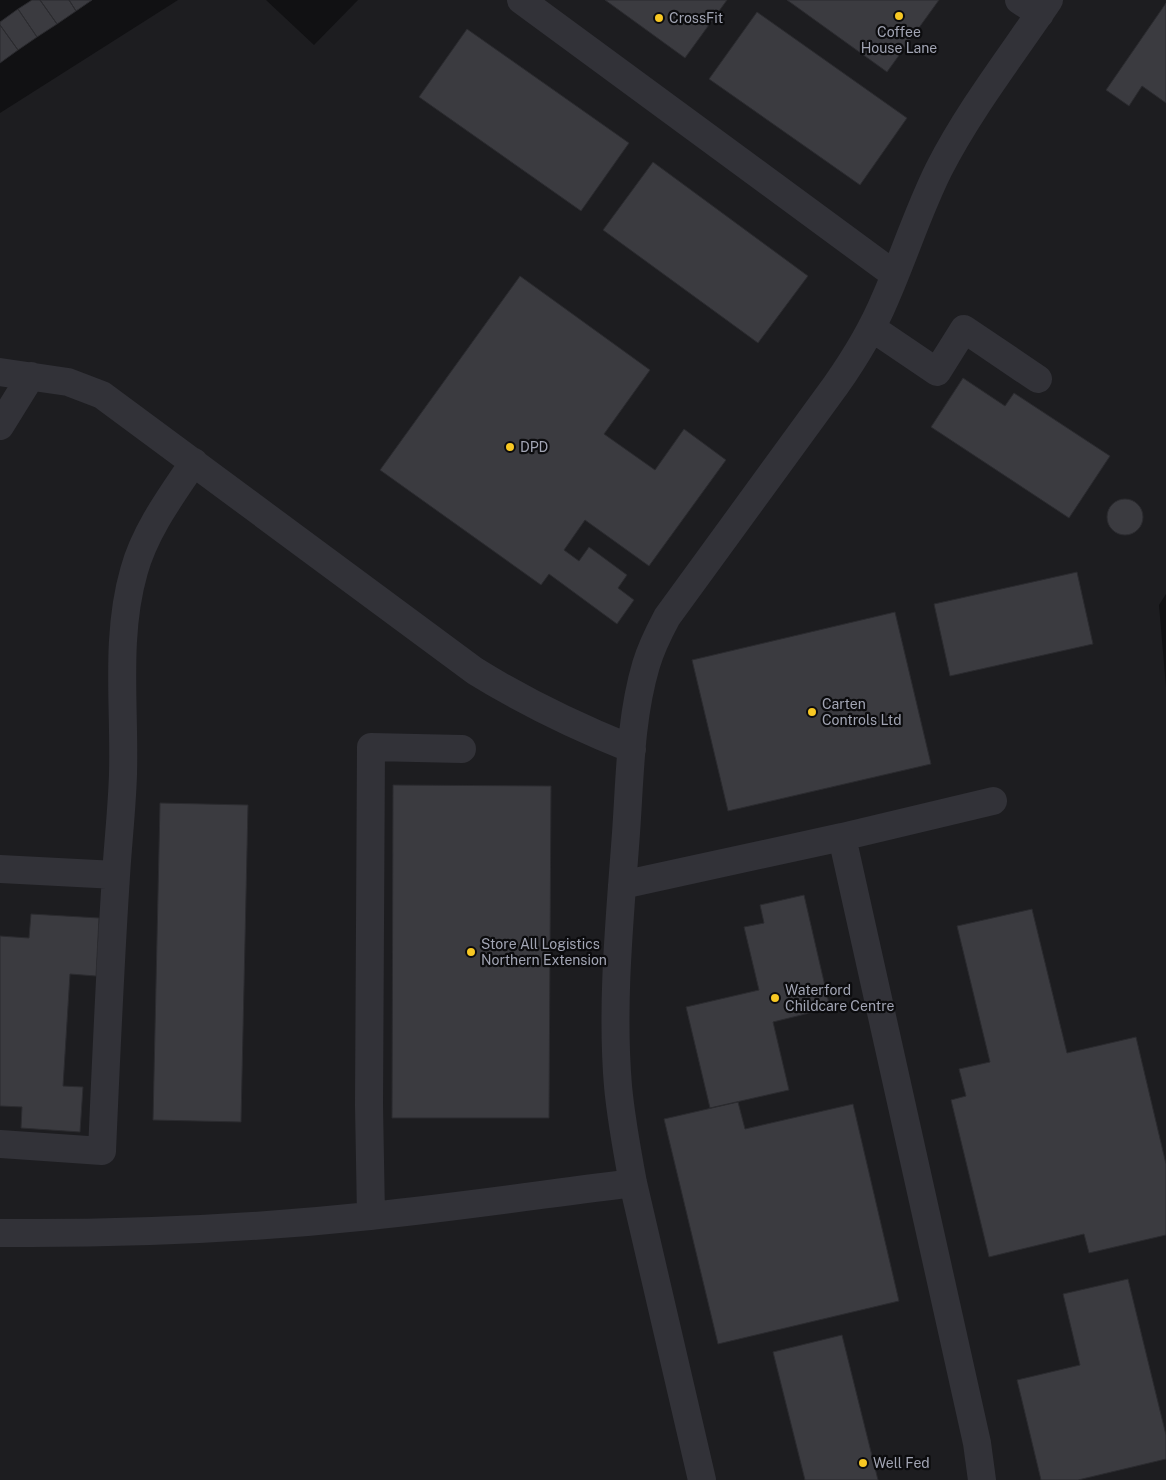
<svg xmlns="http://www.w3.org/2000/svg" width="1166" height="1480" font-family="'Public Sans',sans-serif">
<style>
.built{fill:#1d1d20}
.building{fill:#3b3b40;stroke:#2b2b2f}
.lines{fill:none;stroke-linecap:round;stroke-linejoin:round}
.minor{stroke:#323238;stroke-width:28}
.poi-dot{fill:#f8c823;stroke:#0c0c0e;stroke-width:2}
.labels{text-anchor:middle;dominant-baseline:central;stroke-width:4.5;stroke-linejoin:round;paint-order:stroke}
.poi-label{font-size:14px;fill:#a2a5b4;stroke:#0c0c0e;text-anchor:start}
</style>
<rect width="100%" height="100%" fill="#111113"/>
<path class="built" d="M178,0H266L314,45L358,0H1166V594L1159,605L1166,687V1480H0V113Z"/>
<path class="building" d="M32,0H40L57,24L37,37L18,9Z
M40,0H69L76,11L57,24Z
M69,0H92L76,11Z
M605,0H727L685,58Z
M787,0H939L887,72Z
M1166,3V103L1142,86L1129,106L1106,90Z
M18,9L37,37L18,50L0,25V22Z
M757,12L907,118L860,185L709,79Z
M0,25L18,50L0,63Z
M467,29L629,143L581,211L419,97Z
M653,162L808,276L758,343L603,230Z
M520,276L650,370L604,434L655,470L684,429L726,460L649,566L585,520L564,550L579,561L589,547L627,575L618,588L634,600L617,624L549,574L541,585L380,470Z
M963,378L1005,406L1014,393L1110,456L1069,518L931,427Z
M1107 517a18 18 0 1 1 36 0a18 18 0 1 1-36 0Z
M1077,572L1093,644L950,676L934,604Z
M895,612L931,764L728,811L692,660Z
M393,785L551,786L549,1118H392Z
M160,803L248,805L241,1122L153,1120Z
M804,895L830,1008L773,1022L789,1090L710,1108L686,1007L759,990L744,927L764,923L760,905Z
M1032,909L1067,1053L1136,1037L1166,1164V1235L1089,1253L1084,1234L989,1257L951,1100L966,1096L959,1069L990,1062L957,926Z
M31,914L99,918L96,976L70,974L63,1086L83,1087L80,1132L21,1128L22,1107L0,1106V936L29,938Z
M738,1102L745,1129L853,1104L899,1301L718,1344L664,1119Z
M1128,1279L1166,1435V1459L1078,1480H1041L1017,1380L1080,1365L1063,1294Z
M842,1335L878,1480H805L773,1352Z"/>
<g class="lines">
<path class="minor" d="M521,0L895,275
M1019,0L1040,14
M872,328L937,372L964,329L1038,379
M0,372L68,382L102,395L475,671C525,702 577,727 632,749
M0,426L31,376
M842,837L993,801
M0,869L116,875
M622,885L842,837L977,1443L982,1480
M0,1144L102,1151C106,1059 110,967 116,876C118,842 122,808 123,774C125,707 115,637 134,571C145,531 171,496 194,462
M371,1216L369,1105L371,747L462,749
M0,1233C123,1234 247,1229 370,1216C458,1207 545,1194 633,1183
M702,1480L633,1183C627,1151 621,1119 618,1086C611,1003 620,917 626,833C630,778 630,719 646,665C651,648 659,632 667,617L836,385C855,358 872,330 885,299C904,256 918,211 939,169C969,110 1012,55 1049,0"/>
</g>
<g class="poi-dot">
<circle cx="899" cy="16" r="5"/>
<circle cx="659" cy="18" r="5"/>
<circle cx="510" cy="447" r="5"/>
<circle cx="812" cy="712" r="5"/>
<circle cx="471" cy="952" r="5"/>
<circle cx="775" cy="998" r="5"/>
<circle cx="863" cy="1463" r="5"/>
</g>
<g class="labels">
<g class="poi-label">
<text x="669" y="18">CrossFit</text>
<text x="899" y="32" text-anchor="middle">Coffee<tspan x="899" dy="16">House Lane</tspan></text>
<text x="520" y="447">DPD</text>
<text x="822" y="704">Carten<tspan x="822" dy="16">Controls Ltd</tspan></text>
<text x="481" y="944">Store All Logistics<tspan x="481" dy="16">Northern Extension</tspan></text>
<text x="785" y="990">Waterford<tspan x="785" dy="16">Childcare Centre</tspan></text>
<text x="873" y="1463">Well Fed</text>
</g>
</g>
</svg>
